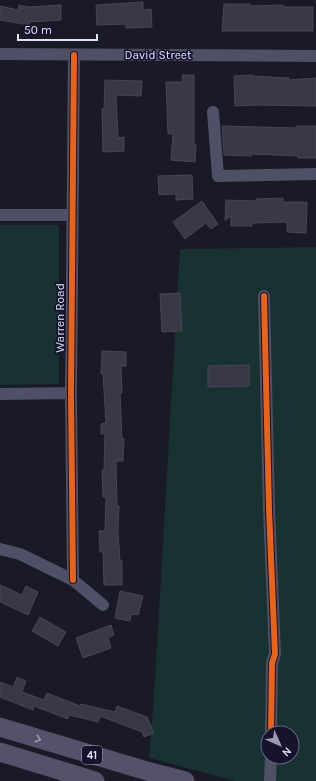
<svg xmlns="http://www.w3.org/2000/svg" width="316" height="781" font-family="Karla,sans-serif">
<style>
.green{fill:#173230;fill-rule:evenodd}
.building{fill:#393847;stroke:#474458}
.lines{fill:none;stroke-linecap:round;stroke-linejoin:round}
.minor{stroke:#4f4f66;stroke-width:12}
.primary{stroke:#56506a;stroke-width:19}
.cycleway-casing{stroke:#16132c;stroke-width:8}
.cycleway{stroke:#ea6118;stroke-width:6}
.oneway{stroke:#9c98b4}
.labels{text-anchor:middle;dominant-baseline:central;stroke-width:3.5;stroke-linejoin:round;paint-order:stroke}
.shield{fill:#16132c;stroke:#a4a2be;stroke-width:1}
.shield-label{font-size:11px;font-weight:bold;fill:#e1e0fd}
.street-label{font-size:12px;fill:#e1e0fd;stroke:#16132c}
</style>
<rect width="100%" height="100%" fill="#1a1926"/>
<path class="green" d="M0,225H59V384L0,385Z
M316,247V781H236L149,758L155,680L180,249ZM268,733H292V757H268Z"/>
<path class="building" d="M143,2V10L151,9L152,27L126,28V24L97,25L96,5Z
M224,4H250V6L283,5V7H313V31H222Z
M19,5L29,7L61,5V20L30,22L29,25L0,20V6L18,10Z
M182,75H194V144H196L195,162L171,160L173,134H168L166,82H183Z
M253,75V76L289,78V80L316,78V106L255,105L235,106L234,76Z
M105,80L142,81L141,96L116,95L118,138L124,137V151L103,152L102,109H104Z
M222,126L297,128V126H316V158H298V156L251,154V156L224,155Z
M192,175L193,199L176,200V194L159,195L158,176Z
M283,198V202H307L306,233L287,232V222L252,223V226H231V216L225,220L226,200L256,201V199Z
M202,201L218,224L211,229L206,223L185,239L173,222Z
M180,293L182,331L162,332L160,294Z
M102,351L126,352V366H121L122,393L120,394L122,439H124L123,461H116L117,506H119L118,531L120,561H122V585H104L103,552H100L99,531H105L106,497H103L102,470H104L105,434H101V424L106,423L103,374H101Z
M249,365V386L208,387V366Z
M0,585L22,595L26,586L38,592L28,615L0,602Z
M120,591L143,596L138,615L131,614L130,621L115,618Z
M40,617L66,632L58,646L32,631Z
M111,625L114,635L108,638L111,648L83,658L76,638Z
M17,677L26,681L22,692L44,700L47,693L80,706L81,704L115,712L117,706L147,717L154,733L144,737L142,732L100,716L98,722L69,715L68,719L34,706L33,710L0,697V682L13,687Z"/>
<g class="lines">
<path class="minor" d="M0,54L316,56
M213,112L218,176L316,174
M0,215H72
M264,296L269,509L275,654L272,663L271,733
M0,394L71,393
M0,549L20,554L73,580L103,605
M73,580L71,393L74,55
M270,781L271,757"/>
<path class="primary" d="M0,727L147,771L185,781
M0,752L95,781"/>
<defs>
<path id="cycleway" d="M264,296L269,509L275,654L272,663L271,733
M73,580L71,393L74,55"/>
</defs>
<use href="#cycleway" class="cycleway-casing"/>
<use href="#cycleway" class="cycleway"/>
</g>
<defs><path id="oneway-chevron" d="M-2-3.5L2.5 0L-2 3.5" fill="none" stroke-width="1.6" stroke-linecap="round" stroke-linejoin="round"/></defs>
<use class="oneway" href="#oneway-chevron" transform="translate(38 739) rotate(17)"/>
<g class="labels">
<rect class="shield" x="82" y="746" width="20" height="18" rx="3"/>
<g class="shield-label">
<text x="92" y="755">41</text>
</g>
<g class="street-label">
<text x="158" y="55">David Street</text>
<text transform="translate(60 318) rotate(-90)">Warren Road</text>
</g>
</g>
<g transform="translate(280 745) rotate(135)"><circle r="19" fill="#16132c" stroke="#676580"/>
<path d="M0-3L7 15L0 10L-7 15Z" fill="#9b9ab2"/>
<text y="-6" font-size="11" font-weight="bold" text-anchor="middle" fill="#e1e0fd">N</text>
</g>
<path d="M18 34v6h79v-6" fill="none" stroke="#e1e0fd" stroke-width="2"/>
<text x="24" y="34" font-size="12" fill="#e1e0fd" stroke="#16132c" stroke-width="3" paint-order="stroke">50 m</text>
</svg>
